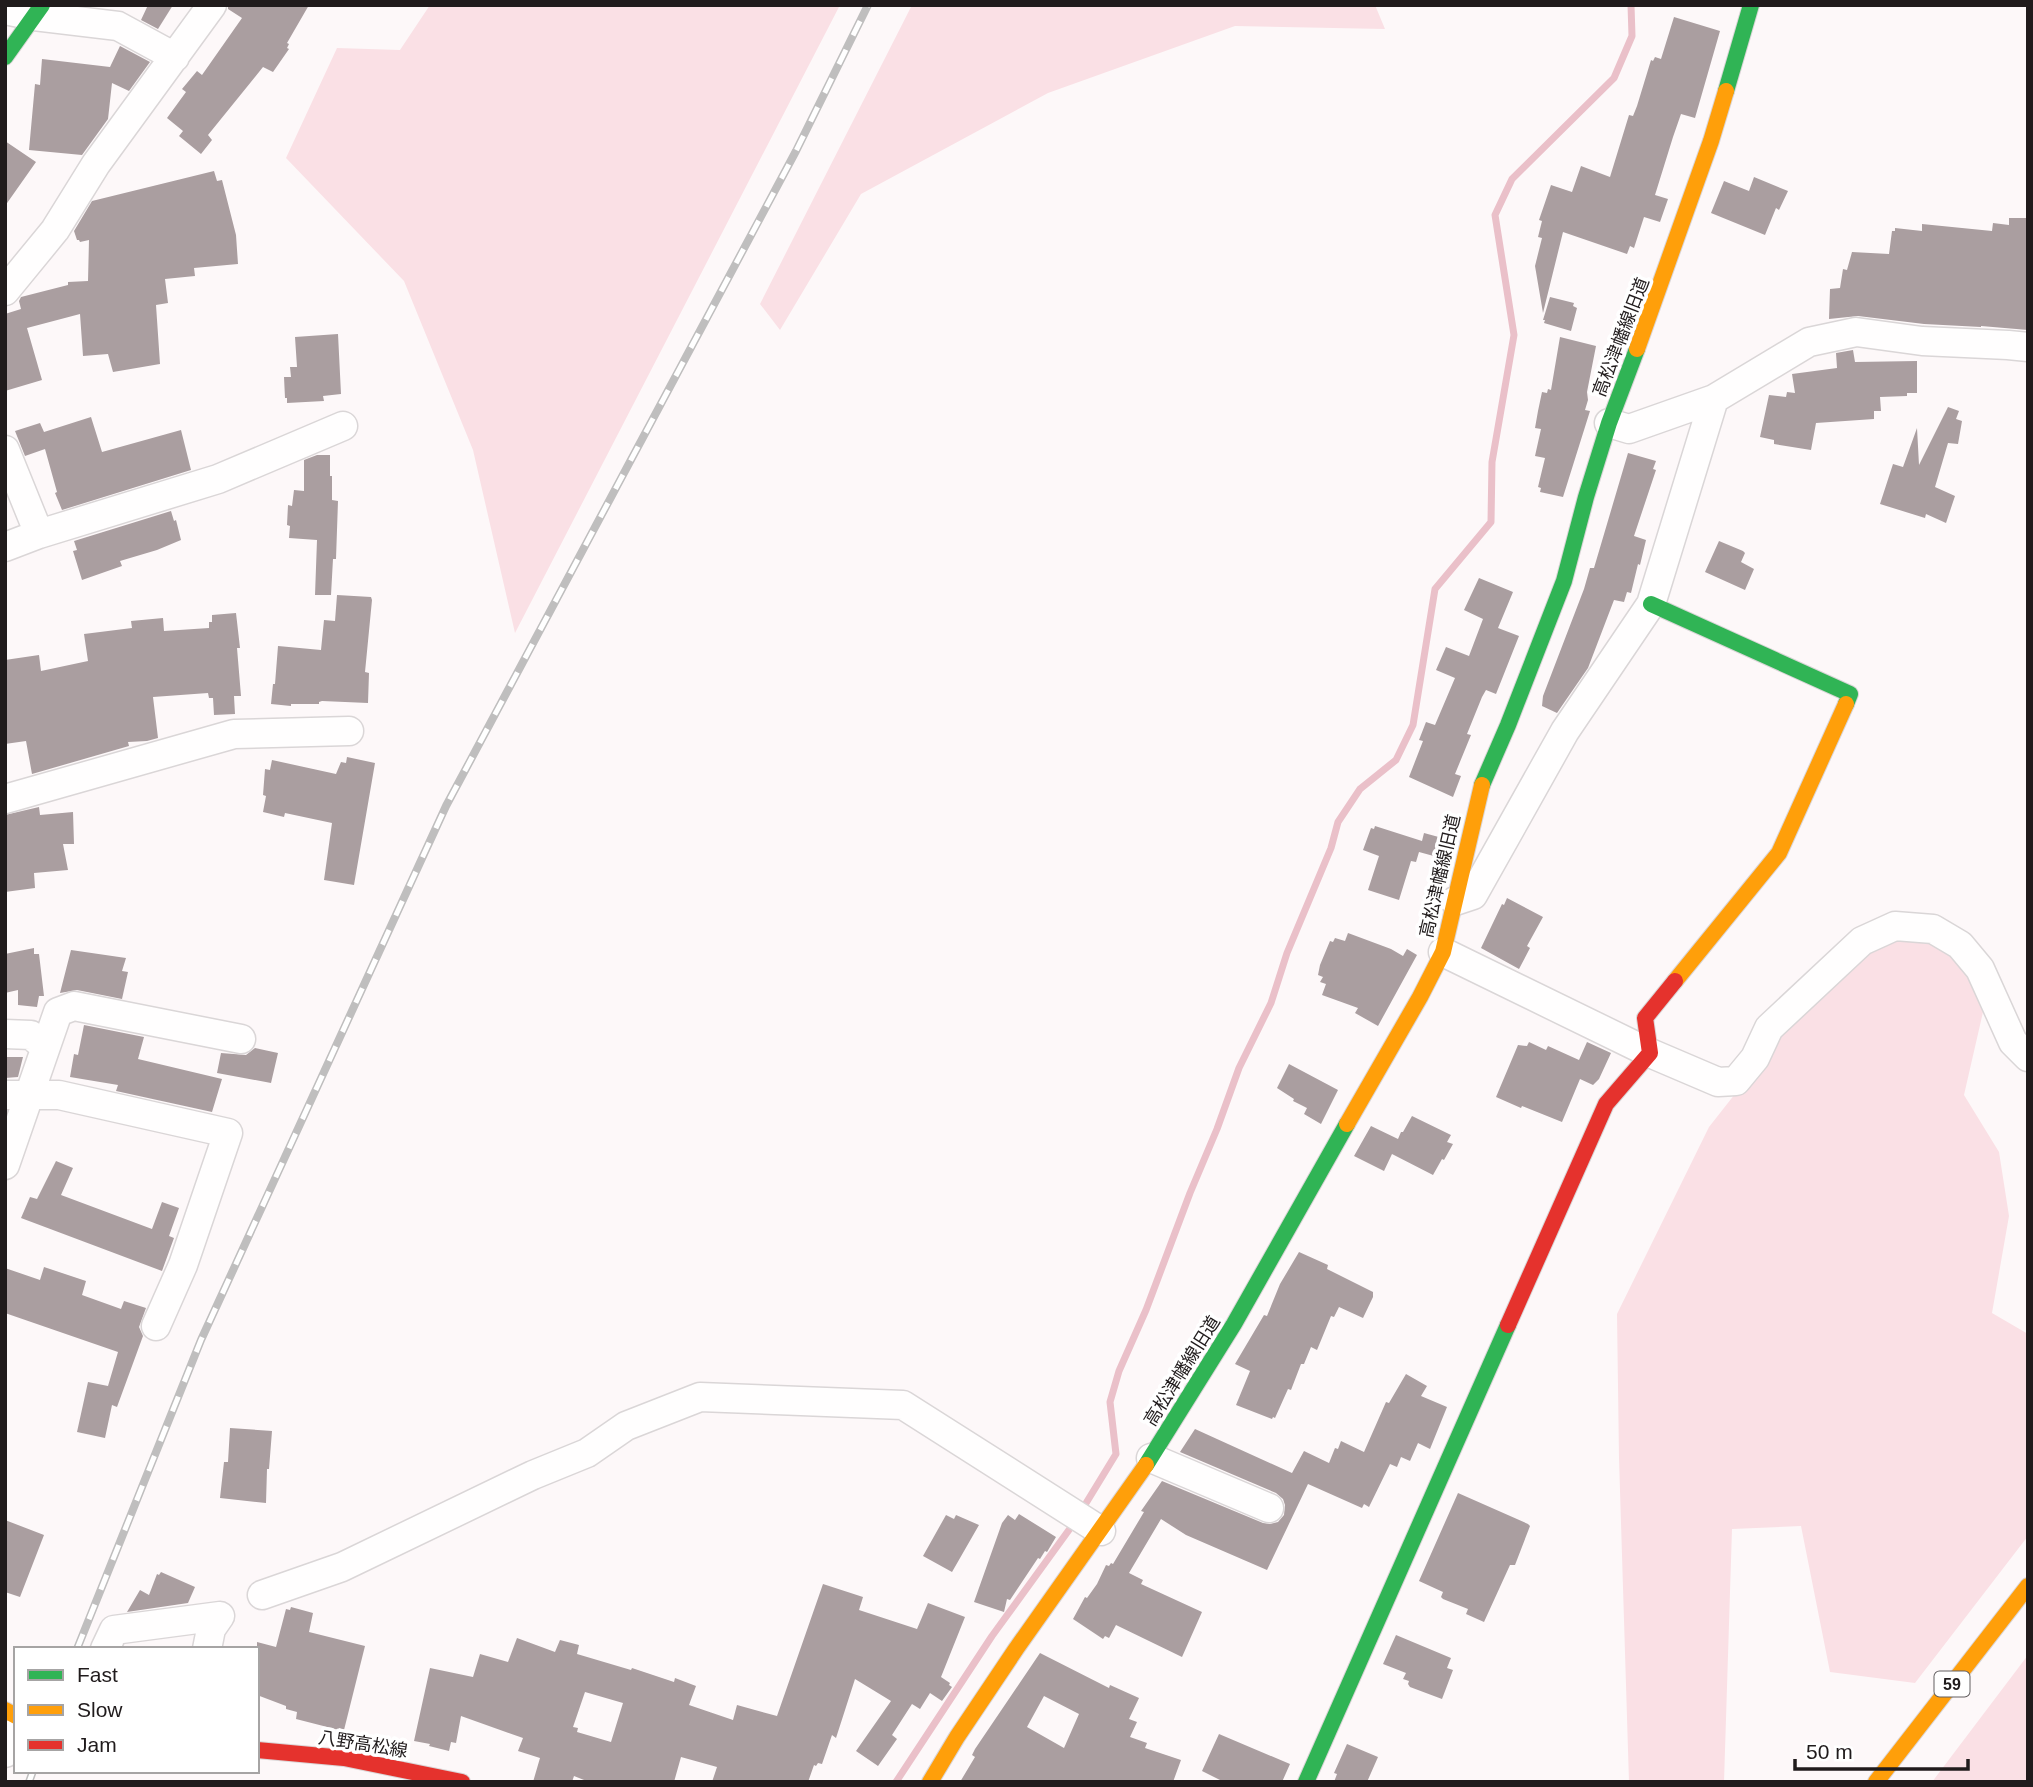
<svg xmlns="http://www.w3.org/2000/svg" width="2033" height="1787" font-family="Helvetica,'Noto Sans JP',sans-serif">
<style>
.green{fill:#fae0e5}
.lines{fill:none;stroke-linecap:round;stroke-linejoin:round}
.stream{stroke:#eac0c9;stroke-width:7}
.building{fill:#aa9ea0;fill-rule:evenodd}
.street-casing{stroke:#dad6d7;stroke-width:31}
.fast-casing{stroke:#dad6d7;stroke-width:18}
.slow-casing{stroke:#dad6d7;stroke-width:18}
.jam-casing{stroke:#dad6d7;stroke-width:18}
.street{stroke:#fffefe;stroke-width:28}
.fast{stroke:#30b455;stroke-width:16}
.slow{stroke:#ff9f0a;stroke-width:16}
.jam{stroke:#e5322d;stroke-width:16}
.rail-casing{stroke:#bfbebe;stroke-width:8}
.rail{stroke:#fff;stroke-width:5;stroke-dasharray:16;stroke-linecap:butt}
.labels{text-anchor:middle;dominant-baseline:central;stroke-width:7;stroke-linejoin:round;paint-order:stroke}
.shield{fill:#fff;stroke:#635f60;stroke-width:2}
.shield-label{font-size:16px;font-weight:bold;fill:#201b1c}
.street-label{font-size:18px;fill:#201b1c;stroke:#fff}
</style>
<rect width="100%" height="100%" fill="#fdf8f9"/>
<path class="green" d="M430,5H840L515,633L473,450L404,281L286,158L337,48L400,50Z
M912,5H1375L1385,29L1235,26L1048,93L861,194L780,330L760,304Z
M1899,936L1936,941L1965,971L1983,1012L1964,1095L1999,1152L2009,1216L1992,1313L2028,1334V1536L1915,1683L1830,1672L1801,1526L1732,1529L1724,1782H1629L1619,1458L1617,1314L1709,1127L1757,1066L1787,1016L1855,954Z
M2028,1655V1782H1932Z"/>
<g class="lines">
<path class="stream" d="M1080,1513L1116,1454L1110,1402L1119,1371L1146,1310L1190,1193L1217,1129L1239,1068L1271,1003L1287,953L1331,848L1338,822L1360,789L1396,760L1413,725L1435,589L1491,522L1492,462L1514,335L1495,215L1512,179L1614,78L1632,36L1631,5
M896,1782L992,1636L1074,1523"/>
</g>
<path class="building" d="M148,5H173L158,29L141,20Z
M228,5H309L287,43L289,44L287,48L289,49L273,72L263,67L208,135L212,140L201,154L179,136L183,131L167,118L186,92L182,89L197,71L202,75L242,18L228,9Z
M1674,17L1720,31L1695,118L1681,114L1673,137L1655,195L1668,199L1660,222L1644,217L1634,248L1630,246L1627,254L1563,232L1543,313L1535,266L1542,238L1538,237L1542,221L1539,220L1551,185L1572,192L1581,166L1610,177L1629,115L1633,116L1637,106L1651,60L1653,61L1655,57L1661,59Z
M120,46L150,62L129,91L112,83L108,119L82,155L29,150L35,84L40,85L42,59L110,67Z
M5,141L36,162L5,206Z
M214,171L217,181L222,180L236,235L238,264L194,268L195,276L165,279L168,303L156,305L160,364L113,372L108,354L83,356L80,314L27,328L42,380L5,391V314L21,309L19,301L21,297L68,285V282L88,281L89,240L80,242L79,240H77L74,231L92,201Z
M1754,177L1788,191L1779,210L1776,208L1765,235L1711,213L1724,181L1749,191Z
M2009,218H2028V330L1981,326V327L1924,324L1858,316L1829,319L1830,289L1840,288L1843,269L1847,270L1852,252L1889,254L1892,231H1895V228L1922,231V224L1992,231L1993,223L2009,225Z
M1550,297L1574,303L1573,306L1577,308L1571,331L1544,323L1545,320H1543Z
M338,334L341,394L323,396L324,401L287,403V398H285L284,377H291L290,367H297L295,337Z
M1560,337L1596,346L1587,392L1588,400L1585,410L1590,411L1563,497L1540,492L1541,488L1538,487L1545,458L1535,456L1541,429L1535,428L1538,411L1542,392L1547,393L1548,389L1551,390Z
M1853,350L1855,362L1917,361V393H1907V396L1880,397L1881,411H1874V419L1816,423L1811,450L1774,444V440L1760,437L1769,395L1786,397L1787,392L1795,393L1792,374L1837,368L1836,353Z
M1948,407L1959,411L1956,419L1962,421L1958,444L1948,443L1935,487L1955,496L1946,523L1926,514L1925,518L1880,504L1893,464L1903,467L1917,428L1919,465Z
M91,417L102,452L181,430L191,470L62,510L55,493L57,492L45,449L25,456L15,431L40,423L44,432Z
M1628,453L1656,461L1653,469L1656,470L1634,536L1646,540L1640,565L1638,564L1631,593L1627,592L1624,602L1614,600L1588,668L1557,713L1542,706L1543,696L1584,589L1590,568H1594Z
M317,455H330V476H332V500L338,501L336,559H333L331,595H315L317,540L289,538L290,526L287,525L288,505L292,506L294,490L304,491V460Z
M171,511L174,521L176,520L181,540L157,550L120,561L122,566L82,580L73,551L77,550L74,541Z
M1719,541L1743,551L1745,553L1741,562L1754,569L1745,590L1705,572Z
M1479,578L1513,592L1498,628L1519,636L1496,694L1486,690L1482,697L1467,734L1471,735L1455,774L1461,776L1453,797L1409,777L1423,741L1419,740L1426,722L1435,725L1455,678L1436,670L1446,647L1469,656L1483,619L1464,610Z
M337,595L371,597L372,600L365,672L369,673L368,703L322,701L319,702V704H291V706L271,704L273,684H275L278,646L321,650L324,620L335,621Z
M236,613L240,648H237L241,696H234L235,714L214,715L213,698H209L208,693L153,697L158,738L147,741L128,742L129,746L32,774L26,741L5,744V660L39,655L41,671L88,661L84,634L132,628L131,621L163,618L164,631L209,628V622H212V615Z
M347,757L375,763L354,885L324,880L332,823L285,813L284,817L263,812L266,796L263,795L265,769L270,770L272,760L336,774L341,762L346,763Z
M39,807L40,815L73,812L74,844H63L68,870L34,873L35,888L5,892V815Z
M1375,826L1422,841L1424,833L1446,839L1441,858L1419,852L1416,862L1411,861L1399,900L1368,890L1379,856L1363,850L1371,828L1374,829Z
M1507,898L1543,917L1527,946L1530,948L1519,969L1481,948L1502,904L1504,905Z
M1348,933L1391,949L1403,956L1407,949L1417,955L1378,1026L1355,1013L1358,1008L1322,995L1326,984L1320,982L1323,977L1318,975L1320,965L1330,941L1333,942L1335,938L1345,941Z
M34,948V954H39L44,996H39L37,1007L18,1005V990L5,993V954Z
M71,950L126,958L122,971L128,972L122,999L77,990L60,993Z
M84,1025L144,1037L138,1059L222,1079L212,1112L116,1091L118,1085L70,1077L74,1054L78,1055Z
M1529,1042L1546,1050L1548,1046L1579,1060L1587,1042L1611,1053L1599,1079L1593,1085L1580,1079L1562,1122L1522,1106L1521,1108L1496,1097L1518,1045L1527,1046Z
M255,1048L278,1053L271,1083L217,1073L221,1053L246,1055Z
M5,1057H23L18,1077L5,1078Z
M1289,1064L1338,1090L1321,1124L1304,1114L1307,1108L1293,1101L1294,1099L1277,1088Z
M1412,1116L1451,1135L1447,1142L1453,1144L1444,1160L1442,1159L1433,1175L1392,1154L1384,1171L1354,1156L1371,1126L1398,1139L1401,1132H1403Z
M56,1161L73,1168L61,1195L152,1229L162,1202L179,1208L169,1236L174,1238L162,1271L21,1218L30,1197L37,1199Z
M1299,1252L1328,1265L1327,1269L1373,1292V1297L1363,1318L1339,1307L1334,1317L1331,1316L1317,1350L1311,1347L1304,1364H1301L1291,1390L1288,1389L1275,1418L1273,1417L1272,1419L1236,1405L1250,1371L1235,1364L1264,1315L1267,1316L1280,1284Z
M44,1267L86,1281L82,1295L121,1309L124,1301L146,1308L139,1327L143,1336L117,1407L112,1405L105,1438L77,1432L88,1382L108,1386L118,1352L5,1313V1268L40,1280Z
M1406,1374L1427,1386L1421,1396L1447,1407L1430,1449L1418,1443L1410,1461L1401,1457L1397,1467L1390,1464L1369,1507L1364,1504L1362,1508L1308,1484L1267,1570L1186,1535L1161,1519L1129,1573L1143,1580L1141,1584L1202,1612L1182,1657L1116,1625L1109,1638L1105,1636L1103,1639L1073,1619L1085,1597L1087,1598L1097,1584L1106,1565L1109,1566L1111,1563L1113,1564L1144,1512L1141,1511L1162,1481L1263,1523L1270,1524L1278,1522L1284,1515L1285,1505L1283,1499L1276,1493L1180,1452L1195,1429L1292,1473L1304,1451L1329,1463L1335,1448L1338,1449L1341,1441L1364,1452L1386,1402L1389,1403Z
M230,1428L272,1431L269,1469H267L266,1503L220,1498L224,1462H228Z
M1458,1493L1528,1524L1530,1526L1515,1565H1510L1484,1622L1466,1614L1468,1609L1443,1599L1441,1597L1443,1592L1419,1581Z
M1019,1514L1056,1537L1047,1552L1045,1551L1040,1559L1038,1558L1010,1600L1007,1599L1004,1612L974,1602L1002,1523L1008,1515L1015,1520Z
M946,1515L954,1519L956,1515L979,1525L952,1572L923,1556Z
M5,1520L44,1535L20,1597L5,1592Z
M161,1572L195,1587L188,1603L127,1612L140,1590L149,1595L157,1574L159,1575Z
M823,1584L863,1597L859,1610L917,1629L928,1603L965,1617L941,1677L950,1683L949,1685L952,1687L942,1701L930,1693L920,1709L912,1704L892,1735L897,1739L878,1766L856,1751L891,1701L855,1679L836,1738L832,1735L822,1764L818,1763L816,1766L814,1765L808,1782H712L717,1767L681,1757L674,1782H589L574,1776L572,1782H533L540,1758L518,1751L523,1738L461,1716L456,1743L451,1742L449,1751L429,1746L430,1744L414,1741L430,1668L473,1677L480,1654L508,1662L517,1638L555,1652L560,1640L579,1645L577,1654L631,1670L632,1668L674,1682L675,1678L696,1686L689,1705L733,1720L737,1705L777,1716ZM585,1692L623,1703L611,1742L577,1732L578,1728L573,1727Z
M291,1607L313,1613L309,1632L365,1646L344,1730L339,1728V1730L296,1719L297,1712L286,1709V1706L257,1695V1642L276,1647L286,1609L290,1610Z
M1396,1635L1451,1658L1447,1668L1453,1670L1442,1699L1410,1687L1408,1684L1409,1681L1403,1679L1406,1673L1383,1664Z
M1040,1653L1109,1688L1110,1685L1139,1698L1129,1719L1137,1722L1130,1737L1147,1743L1145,1748L1181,1760L1173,1782H960L975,1757L972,1755L975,1749ZM1044,1696L1079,1714L1064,1748L1027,1727Z
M1219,1734L1290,1764L1282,1782H1224L1202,1771Z
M1347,1744L1378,1757L1367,1782H1334L1337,1774L1334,1773Z"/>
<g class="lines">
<defs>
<path id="street" d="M5,10L34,16L118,26L175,57
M5,291L55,230L96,164L212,5
M1609,423L1629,429L1714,399L1809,342L1856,332L1922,341L2008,345L2028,347
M5,450L39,534
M5,547L39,534L218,479L343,426
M5,799L234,734L349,731
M1455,901L1473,895L1565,731L1651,604L1714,399
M1443,952L1650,1053L1718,1082L1736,1081L1755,1058L1769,1028L1862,941L1895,926L1933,929L1960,945L1980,969L2013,1042L2028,1057
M5,1034L31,1035L45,1047
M5,1095H59L228,1133L183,1265L156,1326
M5,1165L58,1012L74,1006L241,1039
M1151,1458L1269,1508
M262,1595L342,1567L533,1475L587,1453L626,1426L700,1397L903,1405L1101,1531
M105,1649L114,1630L220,1616L211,1629L207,1649
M5,1753L16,1732"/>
<path id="fast" d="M5,57L42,5
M1726,91L1751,5
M1651,604L1850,694L1846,704
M1482,785L1508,725L1564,581L1586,497L1609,423L1637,349
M1146,1465L1234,1324L1347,1124
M1306,1782L1508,1325"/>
<path id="slow" d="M1637,349L1711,141L1726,91
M1675,981L1779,853L1846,704
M1347,1124L1420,997L1443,952L1482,785
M5,1710L16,1716
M930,1782L957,1737L1016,1649L1146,1465
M1876,1782L2028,1586"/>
<path id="jam" d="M1508,1325L1606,1104L1650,1053L1645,1018L1675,981
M257,1750L344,1758L462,1782"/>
</defs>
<use href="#street" class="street-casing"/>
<use href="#fast" class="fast-casing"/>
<use href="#slow" class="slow-casing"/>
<use href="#jam" class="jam-casing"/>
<use href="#street" class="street"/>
<use href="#fast" class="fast"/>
<use href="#slow" class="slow"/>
<use href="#jam" class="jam"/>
<defs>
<path id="rail" d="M77,1649L201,1340L446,806L796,151L868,5
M29,1782L33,1771"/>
</defs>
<use href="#rail" class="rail-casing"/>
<use href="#rail" class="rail"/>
</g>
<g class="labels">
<rect class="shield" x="1934.5" y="1671.5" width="35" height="25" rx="5"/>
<g class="shield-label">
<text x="1952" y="1684">59</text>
</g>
<g class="street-label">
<text transform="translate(1621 337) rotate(-69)">高松津幡線旧道</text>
<text transform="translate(1440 876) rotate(-77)">高松津幡線旧道</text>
<text transform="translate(1182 1371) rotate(-58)">高松津幡線旧道</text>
<text transform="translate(363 1744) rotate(9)">八野高松線</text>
</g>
</g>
<rect width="2033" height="1787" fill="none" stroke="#201b1c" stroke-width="14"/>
<rect x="14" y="1647" width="245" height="126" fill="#ffffff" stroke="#a6a4a4" stroke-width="2"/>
<rect x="28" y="1670" width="35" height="10" fill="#30b455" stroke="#a6a4a4" stroke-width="2"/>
<text x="77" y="1682" font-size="21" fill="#201b1c">Fast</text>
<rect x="28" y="1705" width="35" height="10" fill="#ff9f0a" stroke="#a6a4a4" stroke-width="2"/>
<text x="77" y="1717" font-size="21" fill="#201b1c">Slow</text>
<rect x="28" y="1740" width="35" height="10" fill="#e5322d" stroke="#a6a4a4" stroke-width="2"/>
<text x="77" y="1752" font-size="21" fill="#201b1c">Jam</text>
<path d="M1795 1759v10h173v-10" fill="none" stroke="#201b1c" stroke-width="3.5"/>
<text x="1806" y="1759" font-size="21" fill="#201b1c" stroke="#ffffff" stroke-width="5" paint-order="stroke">50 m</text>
</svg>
